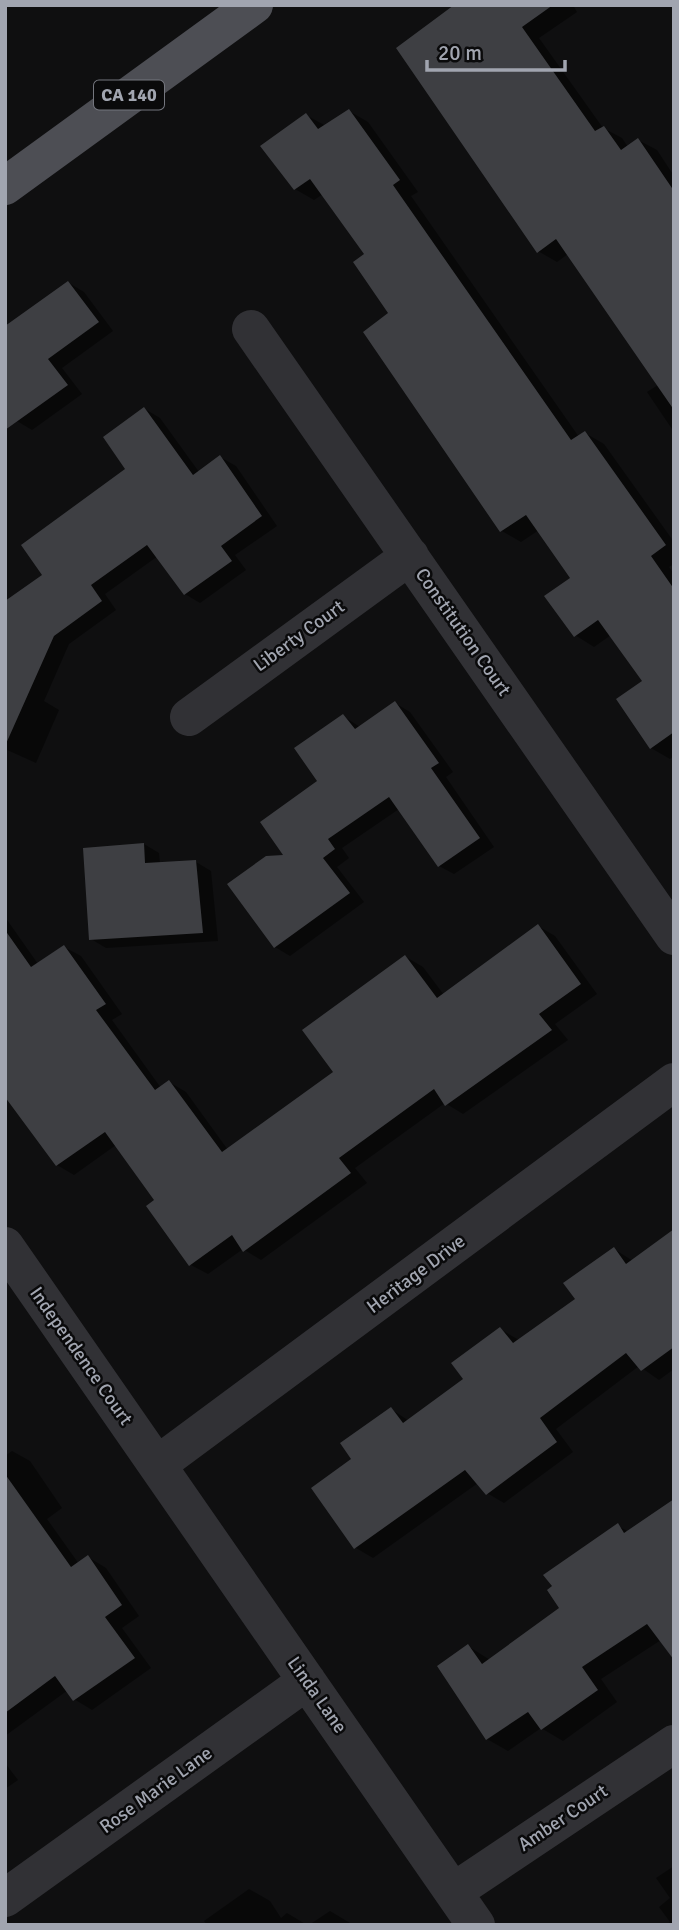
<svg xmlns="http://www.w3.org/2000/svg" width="679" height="1930" font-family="Signika,sans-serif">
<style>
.shadow{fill:#0007}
.building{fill:#3e3f43}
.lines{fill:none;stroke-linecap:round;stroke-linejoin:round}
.minor{stroke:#313135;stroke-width:38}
.primary{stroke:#4d4e54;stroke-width:38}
.labels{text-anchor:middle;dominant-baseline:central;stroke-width:5;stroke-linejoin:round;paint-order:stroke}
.shield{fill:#0a0a0b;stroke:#74767e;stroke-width:2}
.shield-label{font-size:18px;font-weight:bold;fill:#a1a5b0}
.street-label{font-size:19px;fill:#a1a5b0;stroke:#0a0a0b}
</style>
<rect width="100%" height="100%" fill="#0f0f10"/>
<path class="shadow" d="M457,5H573L577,12L539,38L603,128L622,138L628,147L638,140L657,150L674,176V432L647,392L658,385L568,254L557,262L538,251Z
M349,111L368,122L418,192L411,196L579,437L585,433L604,444L674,542V564L669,567L674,574V756L670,759L651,748L644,681L611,635L594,647L575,635L572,578L539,530L521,542L502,531L391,314L367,254L323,194L314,200L295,189L306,115L326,126Z
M69,283L84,292L113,331L62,368L82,394L32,430L17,421Z
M145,409L160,418L199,472L220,457L236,466L277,526L235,555L246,570L200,603L185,594L158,556L105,594L116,610L69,644L44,701L59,710L36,763L5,749V603L44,575L127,469Z
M395,703L410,712L453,772L446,777L494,847L454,874L439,866L399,809L342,848L349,858L337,867L364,902L290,956L275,947L286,857L319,781L343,716L360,727Z
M144,844L159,853L160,864L196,862L211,871L218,941L106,948L91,939Z
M5,917L38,964L64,947L81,956L122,1014L112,1020L161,1088L169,1082L186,1092L228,1150L335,1072L406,957L423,967L444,995L538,926L555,936L597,994L555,1024L568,1040L463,1114L445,1103L355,1168L367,1183L261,1260L243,1249L208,1274L191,1265L157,1200L116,1145L74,1175L57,1165L5,1091Z
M674,1231V1369L659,1380L639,1366L556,1429L573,1452L504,1503L487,1493L478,1483L373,1558L356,1548L353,1459L391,1409L409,1421L465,1380L500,1329L519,1340L577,1300L614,1249L633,1261Z
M12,1451L30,1461L62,1508L47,1519L79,1564L88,1557L106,1568L139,1616L122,1628L151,1668L92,1710L74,1699L68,1690L5,1736V1456Z
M618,1526L629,1532L661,1640L601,1679L617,1702L563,1741L541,1728L508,1751L487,1739L468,1646L490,1660L561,1608Z
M5,1763L18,1780L5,1789Z
M674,1866V1925H666L670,1922L659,1907L670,1898L656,1878Z
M249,1889L270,1901L281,1918L287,1913L307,1925H207L204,1921Z
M330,1911L350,1923L352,1925H309Z"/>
<path class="building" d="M454,5H553L522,27L595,131L604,126L621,150L638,138L674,191V410L556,239L537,253L396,48Z
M349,109L400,180L393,185L571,440L585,431L666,545L651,556L674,589V732L650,749L616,699L642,681L598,620L574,637L544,596L570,578L526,515L500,532L363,332L388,313L353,262L364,254L310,179L294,190L260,146L306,113L318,129Z
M68,281L99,322L48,359L68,385L5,430V326Z
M144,407L193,475L220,455L262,516L221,546L232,561L184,595L147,545L91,585L102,601L54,636L5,746V601L42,575L21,545L125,469L103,437Z
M395,701L439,763L431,768L480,838L438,867L389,797L328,839L335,849L323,858L350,893L274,948L227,884L266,856L283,855L260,822L317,781L294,748L343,714L355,729Z
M144,843L145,863L196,860L203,933L89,940L83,848Z
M538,924L581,984L539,1014L552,1030L445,1106L434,1089L339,1158L351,1173L243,1252L232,1235L189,1266L146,1206L154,1200L105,1132L56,1166L5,1097V930L31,967L64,945L106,1004L96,1010L155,1090L169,1080L222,1152L333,1072L302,1030L405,955L437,998Z
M674,1229V1347L641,1371L626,1353L540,1418L557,1442L486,1495L465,1470L354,1549L311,1488L351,1459L340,1443L391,1407L403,1423L463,1379L451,1363L500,1327L513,1343L575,1299L563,1283L614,1247L626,1264Z
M5,1474L71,1567L88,1555L122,1605L105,1617L135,1658L73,1701L55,1676L5,1713Z
M674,1499V1660L647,1624L582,1667L598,1690L541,1730L528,1712L486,1740L437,1666L468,1644L482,1664L559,1608L547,1590L552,1586L543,1575L618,1523L624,1533Z"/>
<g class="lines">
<path class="minor" d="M251,329L674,936
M189,717L410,556
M5,1246L476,1925
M157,1465L674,1082
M453,1892L674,1744
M5,1898L307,1681"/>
<path class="primary" d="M5,186L254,5"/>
</g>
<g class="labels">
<rect class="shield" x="94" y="80.5" width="70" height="29" rx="5"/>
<g class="shield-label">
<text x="129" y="95">CA 140</text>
</g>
<g class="street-label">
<text transform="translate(463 632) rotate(55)">Constitution Court</text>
<text transform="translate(299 636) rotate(-36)">Liberty Court</text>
<text transform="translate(416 1274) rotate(-37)">Heritage Drive</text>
<text transform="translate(81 1356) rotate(55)">Independence Court</text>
<text transform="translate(317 1695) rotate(55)">Linda Lane</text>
<text transform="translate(156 1790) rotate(-36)">Rose Marie Lane</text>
<text transform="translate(563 1818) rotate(-34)">Amber Court</text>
</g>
</g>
<rect width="679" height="1930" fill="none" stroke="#a1a5b0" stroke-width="14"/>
<path d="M427 60v10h138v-10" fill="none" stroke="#a1a5b0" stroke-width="3.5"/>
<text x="438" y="60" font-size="21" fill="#a1a5b0" stroke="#0a0a0b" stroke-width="5" paint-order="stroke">20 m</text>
</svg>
